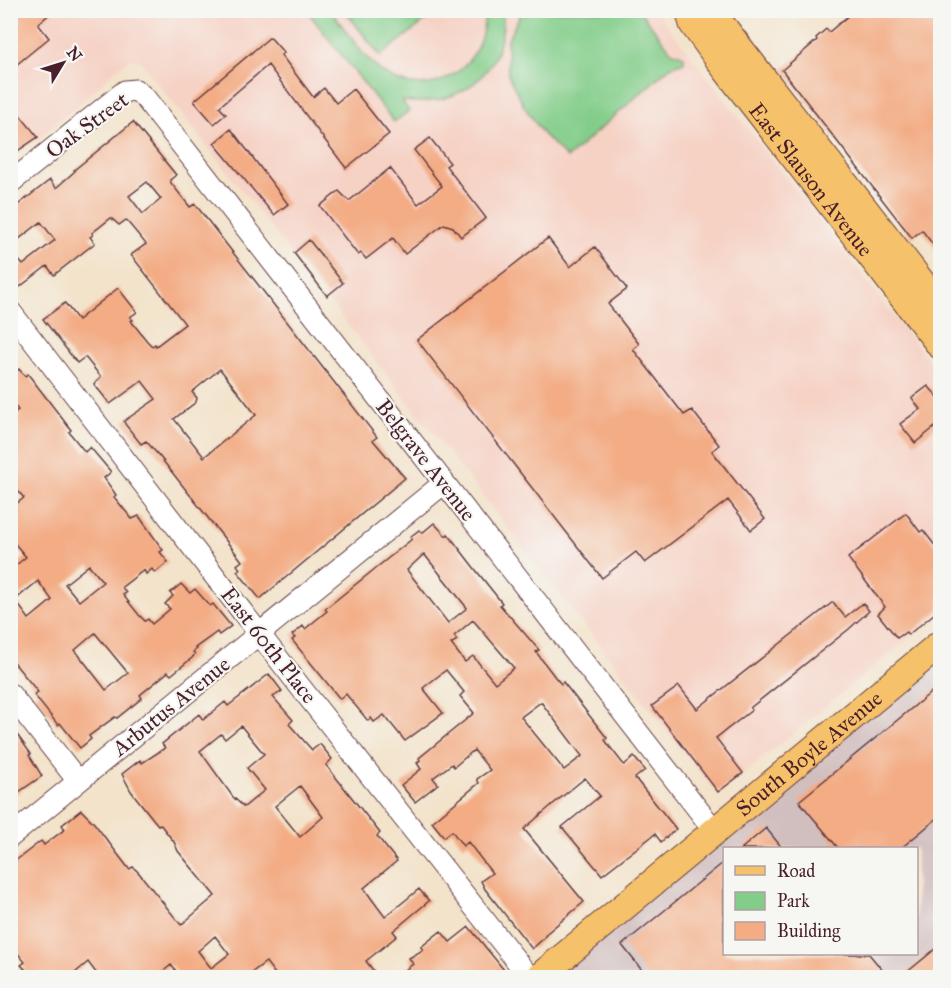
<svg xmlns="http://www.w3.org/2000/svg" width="951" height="988" font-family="'IM FELL Great Primer',serif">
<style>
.built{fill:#f6d2c5}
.industrial{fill:#d1bfbf;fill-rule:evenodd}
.green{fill:#83cd8a;stroke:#66765a;stroke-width:1.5}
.building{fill:#f3ac84;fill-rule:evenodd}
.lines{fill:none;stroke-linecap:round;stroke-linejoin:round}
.minor-casing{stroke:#633c43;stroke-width:23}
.major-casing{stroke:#633c43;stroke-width:29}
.minor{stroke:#fff;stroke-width:21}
.major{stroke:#f5c16b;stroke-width:27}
.labels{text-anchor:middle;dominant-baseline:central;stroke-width:4.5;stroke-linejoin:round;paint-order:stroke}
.street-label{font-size:22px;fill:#4a1f2b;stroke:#f6f6f2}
</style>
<rect width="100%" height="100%" fill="#f6f6f2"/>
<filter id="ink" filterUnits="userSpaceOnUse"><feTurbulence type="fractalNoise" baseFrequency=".0167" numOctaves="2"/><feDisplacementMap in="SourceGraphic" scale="12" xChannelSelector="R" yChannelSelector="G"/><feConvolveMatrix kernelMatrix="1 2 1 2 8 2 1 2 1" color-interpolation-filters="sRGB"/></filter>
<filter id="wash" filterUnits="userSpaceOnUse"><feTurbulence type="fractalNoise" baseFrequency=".008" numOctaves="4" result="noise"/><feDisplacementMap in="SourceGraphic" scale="24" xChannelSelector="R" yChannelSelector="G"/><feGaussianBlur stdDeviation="1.35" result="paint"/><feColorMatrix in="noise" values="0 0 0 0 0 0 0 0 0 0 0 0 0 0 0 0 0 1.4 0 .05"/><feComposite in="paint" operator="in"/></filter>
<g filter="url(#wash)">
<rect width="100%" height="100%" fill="#f3e3cb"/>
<path class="built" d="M11,11H656L940,375V612L718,795L140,61L130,59L112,73L91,94L11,160Z"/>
<path class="industrial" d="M940,648V977H536ZM724,848H916V954H724Z"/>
<path class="green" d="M307,11H331C347,31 363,59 385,74C433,105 488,65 484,11H503C506,72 462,108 402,101L409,111L394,122Z
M345,11H438L380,56Z
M522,11H640L671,51L684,56V62L670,67L567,158L543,134L524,106L508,75L507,41Z"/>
<g id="blocks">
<path class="building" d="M10,10H54L38,24L49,38L10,70Z
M855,10H940V254L922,230L912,238L782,70L817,40L816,38L826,29L829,32Z
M270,37L284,53L281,55L313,97L324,88L336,103L353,89L389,134L346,168L268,65L219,107L226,114L214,124L194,101Z
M10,103L38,137L10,156Z
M133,122L176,175L170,180L171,183L190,207L195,204L377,437L373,440L405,478L260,599L237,571L240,569L237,565L242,561L160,457L146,441L141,444L125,424L124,421L156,399L142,381L110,404L94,384L101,377L85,357L77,363L43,319L65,303L78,320L118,288L137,312L130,317L133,320L131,321L147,341L152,346L155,344L156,346L185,324L131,255L146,244L126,220L119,225L111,218L92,233L93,235L90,237L95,243L54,275L47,266L17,289L10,281V250L23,265L55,240L41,222L10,246V211L50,180L56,188L75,171L74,170ZM147,182L161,199L143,214L129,196ZM220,369L256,415L204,457L174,419L196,402L197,398L192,392Z
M231,129L288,204L274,215L214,143Z
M430,138L450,163L446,166L486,218L461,237L453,227L444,224L405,254L393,238L366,259L361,253L358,255L320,206L339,191L349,201L390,168L418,204L442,186L414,150Z
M548,238L570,267L595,247L627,289L608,304L639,344L633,349L684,415L692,410L719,445L712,451L765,519L751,530L728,500L645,563L636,552L602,578L417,340Z
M309,240L343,283L327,296L294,253Z
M10,362L17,371L19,369L25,376L28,374L71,430L69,432L85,452L90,447L111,472L104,478L116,495L114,497L132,519L139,516L163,550L160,552L168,562L155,573L152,569L146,574L144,570L122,587L126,593L123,595L139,615L145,621L148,619L152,624L170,609L165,604L173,596L170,593L181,584L190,593L195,589L210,606L213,604L231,626L219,635L217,632L195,648L197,649L193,652L195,654L192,658L171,675L168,672L140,695L142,698L117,718L115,717L89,736L91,739L80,748L60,723L58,725L34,695L38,692L10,658V633L14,630L10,626V570L26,557L10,538V514L16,510L13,506L24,498L10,482V416L18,410L10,400ZM89,565L103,582L79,601L65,584ZM38,581L52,600L29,619L15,600ZM95,633L128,673L106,690L75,650Z
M928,386L940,399V423L915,443L900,424L920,409L912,398Z
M906,513L920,532L923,530L940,552V609L908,635L906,632L897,638L878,614L885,607L848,558Z
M434,523L446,536L448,534L475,569L502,603L500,605L539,650L536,652L555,677L561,684L563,682L607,738L605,740L610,747L624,765L634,757L645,770L635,778L676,829L661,842L655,834L602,875L562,827L600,796L585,778L552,805L524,829L584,902L547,933L543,939L532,949L485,889L481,881L492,873L468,842L463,846L452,831L444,837L432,822L479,783L477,779L490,770L474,750L454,767L452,764L433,778L438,784L415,802L401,785L421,769L417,763L420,760L419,758L474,713L460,696L464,692L446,670L423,688L443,713L405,741L384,715L374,722L371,718L368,721L346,694L340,699L292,640L295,638L292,635L303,626L305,629L327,611L325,609L412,539L410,537L419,530L422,533ZM424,554L467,608L448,623L407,570ZM473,620L514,668L495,683L473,656L465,662L451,644L457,640L454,636ZM541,702L582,756L564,770L521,717Z
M833,602L845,617L863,603L869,611L849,629L750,708L752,710L716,738L743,773L718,792L652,706L679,686L697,709Z
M269,674L282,691L273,697L293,720L289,724L312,750L320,744L332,759L326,765L380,833L377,836L397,861L364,888L371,898L385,917L419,889L429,901L393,931L397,936L366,961L379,978H278L266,962L244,978H182L171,965L155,978H100L88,962L69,978H28L22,971L25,969L21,965L25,962L10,944V865L41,841L44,845L65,829L62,825L81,810L94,823L129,869L133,867L139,873L181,925L215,896L178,851L174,842L160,824L158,825L153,819L131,791L122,774L140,760L142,763L165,748L162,744L199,714L203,720L225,702L228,706ZM241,726L264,754L247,768L265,790L244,807L233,797L200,751L221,734L225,739ZM300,786L323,817L300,837L275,806ZM215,936L229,954L211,968L198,951Z
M940,685V816L900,849H839L799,801Z
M10,725L31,754L29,755L42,776L10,798Z
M766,828L783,849H741Z
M724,862V954H869L889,978H648L622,945Z
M469,927L504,970L497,978H412L405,970L413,964L409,958L423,950L421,947L441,931L450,942Z
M940,945V978H900Z"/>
</g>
</g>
<g filter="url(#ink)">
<use href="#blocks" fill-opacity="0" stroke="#633c43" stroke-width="1.5"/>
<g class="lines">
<defs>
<path id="minor" d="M10,183L125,91L136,90L145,98L714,830
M10,311L298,684L530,978
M10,694L78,781
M10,837L444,483"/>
<g id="major">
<path id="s1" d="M689,10L693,24L725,68L940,345"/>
<path d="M710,10L940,306"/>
<path id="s2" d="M538,978L940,644"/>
</g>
</defs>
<use href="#minor" class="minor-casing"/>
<use href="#major" class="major-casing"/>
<use href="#minor" class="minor"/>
<use href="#major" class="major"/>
</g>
</g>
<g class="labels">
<g class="street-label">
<text transform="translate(87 125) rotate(-36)">Oak Street</text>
<text stroke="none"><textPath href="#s1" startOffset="210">East Slauson Avenue</textPath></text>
<text transform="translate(426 460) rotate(52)">Belgrave Avenue</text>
<text transform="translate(269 645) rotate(52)">East 60th Place</text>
<text transform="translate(171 706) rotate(-39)">Arbutus Avenue</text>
<text stroke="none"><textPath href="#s2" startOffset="352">South Boyle Avenue</textPath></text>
</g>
</g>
<rect width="951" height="988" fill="none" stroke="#f6f6f2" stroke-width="36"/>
<rect x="723" y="847" width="195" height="108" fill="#f6f6f2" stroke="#b1a0a2" stroke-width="1.5"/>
<rect x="735" y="866" width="30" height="9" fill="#f5c16b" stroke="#b1a0a2" stroke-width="1.5"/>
<text x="777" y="877" font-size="18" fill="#4a1f2b">Road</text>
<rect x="735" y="892" width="30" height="18" fill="#83cd8a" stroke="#b1a0a2" stroke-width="1.5"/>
<text x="777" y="907" font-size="18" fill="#4a1f2b">Park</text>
<rect x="735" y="922" width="30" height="18" fill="#f3ac84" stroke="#b1a0a2" stroke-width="1.5"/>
<text x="777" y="937" font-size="18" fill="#4a1f2b">Building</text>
<g transform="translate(63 63) rotate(52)" stroke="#f6f6f2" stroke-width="4.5" paint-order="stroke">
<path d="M0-4.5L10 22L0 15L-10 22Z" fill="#4a1f2b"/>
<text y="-9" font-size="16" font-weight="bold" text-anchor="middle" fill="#4a1f2b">N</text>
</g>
</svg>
